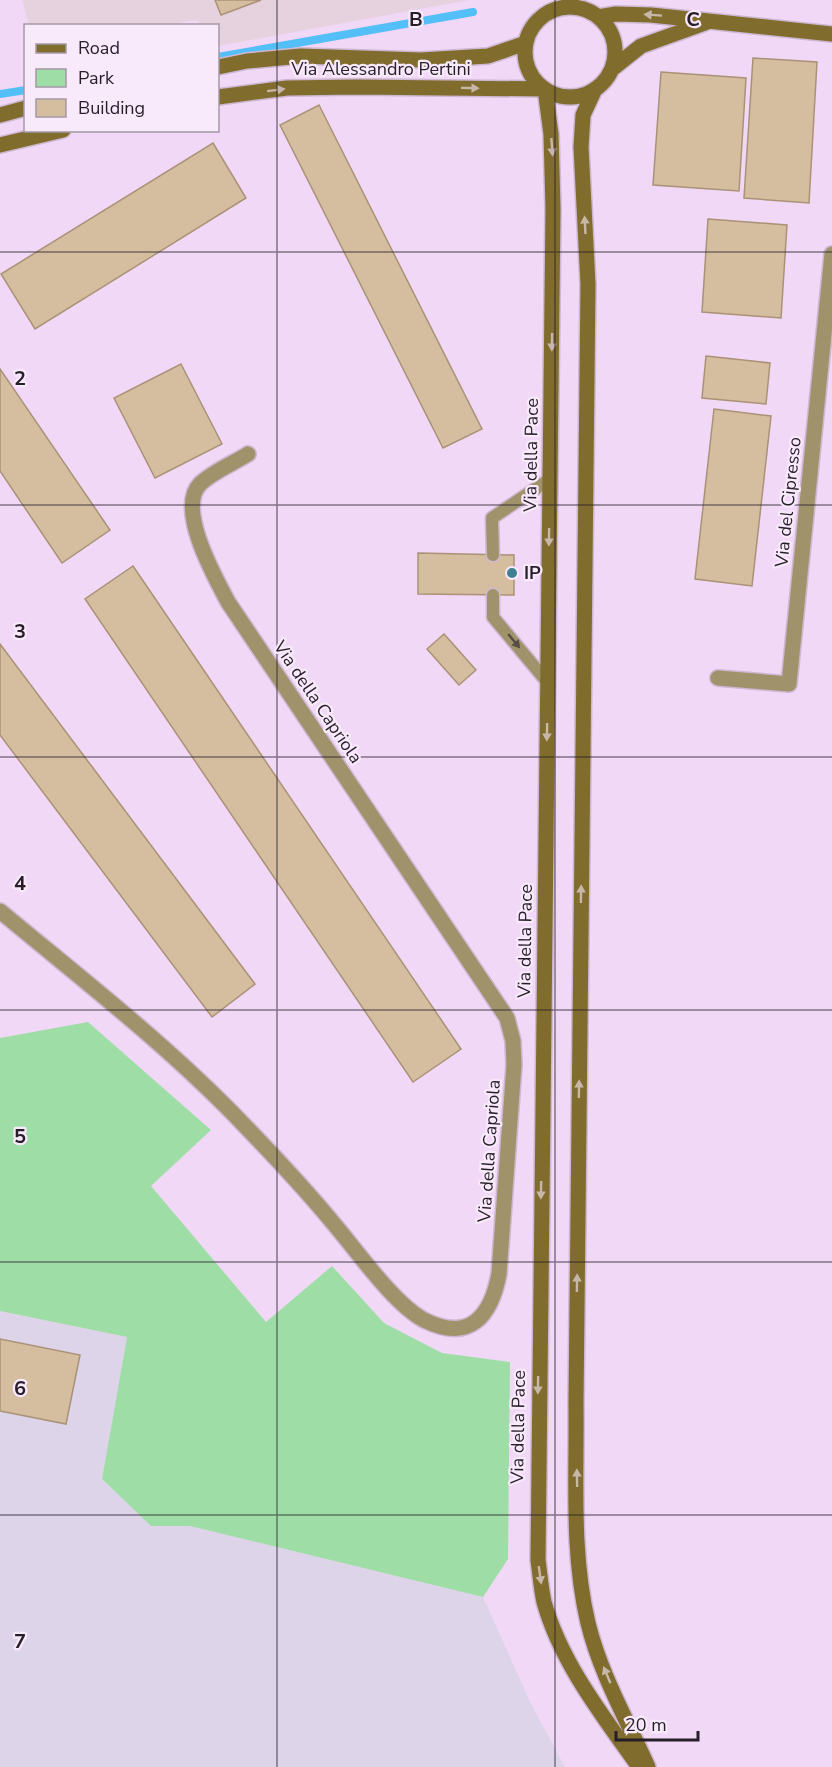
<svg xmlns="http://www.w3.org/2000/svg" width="832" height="1767" font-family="'Nunito Sans',sans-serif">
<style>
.industrial{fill:#ddd4e9}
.education{fill:#e6d1df}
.green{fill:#9edea6}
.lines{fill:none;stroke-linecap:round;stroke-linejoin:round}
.stream{stroke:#54bff7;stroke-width:8}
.building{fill:#d5bda0;stroke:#aa9277;stroke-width:1.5}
.lane-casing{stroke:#cdb7d1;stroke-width:15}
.street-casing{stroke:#cdb7d1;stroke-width:18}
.secondary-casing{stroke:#cdb7d1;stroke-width:18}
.lane{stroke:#a0936b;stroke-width:12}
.street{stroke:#a0936b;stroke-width:15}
.secondary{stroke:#806c2d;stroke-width:15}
.oneway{fill:#c8b7a9}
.oneway2{fill:#574d43}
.grid{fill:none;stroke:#271e29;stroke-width:1.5;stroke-opacity:0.55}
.poi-dot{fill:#3f8192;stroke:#f8e9fb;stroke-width:2}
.labels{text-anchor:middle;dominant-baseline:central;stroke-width:4.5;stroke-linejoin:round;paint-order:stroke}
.street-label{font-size:18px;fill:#271e29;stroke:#f8e9fb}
.poi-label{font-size:18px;font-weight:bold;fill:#271e29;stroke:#f8e9fb;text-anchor:start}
.grid-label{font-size:20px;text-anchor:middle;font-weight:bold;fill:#271e29;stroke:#f8e9fb;stroke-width:4.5;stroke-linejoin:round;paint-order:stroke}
</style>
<rect width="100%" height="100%" fill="#f1d8f6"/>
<path class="industrial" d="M0,1311L127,1337L102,1479L151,1526H190L483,1597L530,1702L565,1767H0Z"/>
<path class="education" d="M22,0H469L218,46V26L201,25L197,20L158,26L29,25Z"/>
<path class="green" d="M88,1022L211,1130L151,1186L266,1322L332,1266L384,1323L442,1353L510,1362L508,1559L483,1597L190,1526H151L102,1479L127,1337L0,1311V1038Z"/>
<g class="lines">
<path class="stream" d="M218,57L473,12
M0,94L26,90"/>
</g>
<path class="building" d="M215,0H261L221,15Z
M753,58L817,62L809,203L744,198Z
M661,72L746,78L739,191L653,185Z
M319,105L482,429L443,448L280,125Z
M213,143L246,198L35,329L1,274Z
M708,219L787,225L781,318L702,312Z
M706,356L770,363L766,404L702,398Z
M181,364L222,444L155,478L114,398Z
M0,369L110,530L62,563L0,471Z
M714,409L771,416L752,586L695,579Z
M418,553L514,555V595L418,594Z
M133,566L461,1049L413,1082L85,599Z
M444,634L476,670L459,685L427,649Z
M0,644L255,984L212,1017L0,735Z
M0,1339L80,1355L66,1424L0,1411Z"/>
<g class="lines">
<defs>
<path id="lane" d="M493,555L492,518L550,479
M493,595V617L548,683"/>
<path id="street" d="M718,678L789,684L832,254
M0,911C83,980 171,1048 246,1127C276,1158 306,1190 334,1224C357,1251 394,1304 424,1320C470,1343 491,1316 499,1274L514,1065L513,1041L507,1018L228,602C215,577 176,509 200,484C212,472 234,463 248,454"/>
<path id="secondary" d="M525 52a45 45 0 1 1 90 0a45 45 0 1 1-90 0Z
M598,17L616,14L651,15L832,34
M218,67L247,61L301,56L421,60L488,56L526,43
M612,69L641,46L705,23
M595,89L583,115L581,147L588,284L576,1403C577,1476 571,1552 588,1623C600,1673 627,1720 648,1767
M218,97L287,88L357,87L545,89L551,134L553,209L538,1560C540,1574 541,1589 544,1602C561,1663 603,1716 639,1767
M0,115L26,108
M0,145L63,130"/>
</defs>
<use href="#lane" class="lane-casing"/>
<use href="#street" class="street-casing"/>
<use href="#secondary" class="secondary-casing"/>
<use href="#lane" class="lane"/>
<use href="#street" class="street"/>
<use href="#secondary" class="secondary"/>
</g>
<defs><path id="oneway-solid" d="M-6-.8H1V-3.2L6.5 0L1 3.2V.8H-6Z" transform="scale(1.5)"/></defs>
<g class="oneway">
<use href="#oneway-solid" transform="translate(653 15) rotate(-176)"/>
<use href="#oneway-solid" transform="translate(470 88) rotate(1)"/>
<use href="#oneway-solid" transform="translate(276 90) rotate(-7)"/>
<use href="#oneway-solid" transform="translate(552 147) rotate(86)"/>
<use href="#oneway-solid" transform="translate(585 225) rotate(-93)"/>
<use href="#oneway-solid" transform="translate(552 342) rotate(91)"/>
<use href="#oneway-solid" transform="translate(549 537) rotate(91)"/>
<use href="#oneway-solid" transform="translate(547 732) rotate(91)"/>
<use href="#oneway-solid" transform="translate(581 894) rotate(-89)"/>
<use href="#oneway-solid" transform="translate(579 1089) rotate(-89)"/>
<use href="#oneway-solid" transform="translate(541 1190) rotate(91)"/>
<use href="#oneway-solid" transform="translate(577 1283) rotate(-89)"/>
<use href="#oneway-solid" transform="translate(538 1385) rotate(91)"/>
<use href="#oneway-solid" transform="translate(577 1478) rotate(-91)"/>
<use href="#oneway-solid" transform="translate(540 1575) rotate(82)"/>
<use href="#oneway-solid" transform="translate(607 1675) rotate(-113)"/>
</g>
<use class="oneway2" href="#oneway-solid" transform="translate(514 641) rotate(50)"/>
<path class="grid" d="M277,0V1767M555,0V1767M0,252H832M0,505H832M0,757H832M0,1010H832M0,1262H832M0,1515H832"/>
<circle class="poi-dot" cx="512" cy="573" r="6"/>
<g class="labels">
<g class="street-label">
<text x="381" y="69">Via Alessandro Pertini</text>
<text transform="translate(531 455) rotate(-89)">Via della Pace</text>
<text transform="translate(788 502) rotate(-84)">Via del Cipresso</text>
<text transform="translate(318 702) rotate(56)">Via della Capriola</text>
<text transform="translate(525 941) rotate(-89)">Via della Pace</text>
<text transform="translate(489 1151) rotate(-86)">Via della Capriola</text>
<text transform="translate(518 1427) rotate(-89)">Via della Pace</text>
</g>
<g class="poi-label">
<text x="524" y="573">IP</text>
</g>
</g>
<g class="grid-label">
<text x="416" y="26">B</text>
<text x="693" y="26">C</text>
<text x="20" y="385">2</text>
<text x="20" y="638">3</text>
<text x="20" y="890">4</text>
<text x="20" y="1143">5</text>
<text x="20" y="1395">6</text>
<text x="20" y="1648">7</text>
</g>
<rect x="24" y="24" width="195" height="108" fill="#f8e9fb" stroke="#a498a7" stroke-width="1.5"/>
<rect x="36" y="44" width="30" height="9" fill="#806c2d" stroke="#a498a7" stroke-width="1.5"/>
<text x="78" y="54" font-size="18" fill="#271e29">Road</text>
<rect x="36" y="69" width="30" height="18" fill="#9edea6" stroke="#a498a7" stroke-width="1.5"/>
<text x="78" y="84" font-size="18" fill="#271e29">Park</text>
<rect x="36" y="99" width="30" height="18" fill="#d5bda0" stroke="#a498a7" stroke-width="1.5"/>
<text x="78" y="114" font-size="18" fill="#271e29">Building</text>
<path d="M616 1731v9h82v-9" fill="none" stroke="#271e29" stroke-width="3"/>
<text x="625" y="1731" font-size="18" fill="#271e29" stroke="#f8e9fb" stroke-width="4.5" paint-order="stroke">20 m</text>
</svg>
